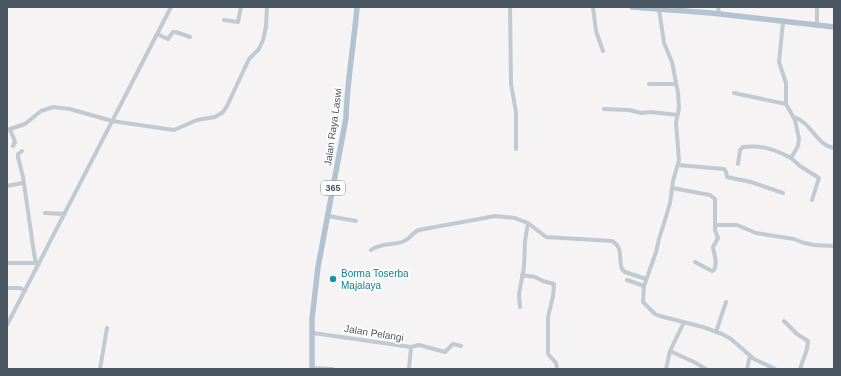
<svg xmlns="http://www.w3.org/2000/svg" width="841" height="376" font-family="Helvetica,sans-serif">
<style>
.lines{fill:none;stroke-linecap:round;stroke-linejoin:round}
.minor{stroke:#c1cad2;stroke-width:4}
.major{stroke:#b3c2d1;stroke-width:5.5}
.culture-dot{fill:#0f9aa8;stroke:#fff;stroke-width:1.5}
.labels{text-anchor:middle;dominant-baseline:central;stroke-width:3.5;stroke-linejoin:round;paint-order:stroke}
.shield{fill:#fff;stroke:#808990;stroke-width:1}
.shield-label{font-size:9px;font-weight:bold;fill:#4a5661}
.street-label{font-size:10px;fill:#4a5661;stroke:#fff}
.culture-label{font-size:10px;fill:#0d838f;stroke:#fff;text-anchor:start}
</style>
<rect width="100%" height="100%" fill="#f5f3f3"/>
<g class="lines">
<path class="minor" d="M510,7L511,84L516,112V149
M593,7L596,31L603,51
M718,7L719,14
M817,7V26
M659,9L664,43L672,62L678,93L679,108L676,123L679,160L673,181L670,203L665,220L659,239L656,252L644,286L643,302L655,314L660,316L703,327L722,334L731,339L754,359L775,369
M224,20L238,22L241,7
M157,34L168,39L173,32H176L190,37
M649,84H676
M734,93L786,104
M604,109L629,110L641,113L651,112L678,115
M794,117C811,122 816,145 834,148
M10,129L15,142L13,146
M7,130L25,124L41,111L53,107L70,109L112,121L174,130L197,120L215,117L223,112L227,106L249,59L259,49L263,40L266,27L267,7
M22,151L18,154V157L23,177L34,253L36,263L39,264
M791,158L800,166L819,178L812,200
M738,164L740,150L743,147C762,145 774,149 791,158L798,146L799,139L795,120L786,104V83L779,62L783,22
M678,165L724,169L726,172L727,177L751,182L783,193
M7,186L23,183
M672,188L710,195L715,199V230L718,238L713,247C714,255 718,262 714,270L712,271L695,262
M45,213L65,214
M328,216L356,221
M716,225H737L756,233L794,239L804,243L814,245L834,246
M371,250C381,242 398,246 406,240C411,237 413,232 419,230L495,216L515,218L520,220L528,223L546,237L612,241C624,248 618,258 622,269L625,272L646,279
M7,263H36
M522,275L535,277L543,281L554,284L553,296L548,317V354L556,363L557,369
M627,280L644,286
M7,288H20L25,291
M520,307L519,294L524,267L525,241L528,223
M784,321L797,334L808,341L807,349L800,369
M7,325L171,7
M716,332L726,302
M313,333L411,347L409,369
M411,347L419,345L445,352L453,344L461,346
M670,351L694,362L706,369
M312,368L332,369
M100,369L107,328
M666,369L670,351L684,322
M747,369L750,356"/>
<path class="major" d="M632,7L711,13L834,27
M312,369V319L318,267L346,118C347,81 354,44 357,7"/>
</g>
<circle class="culture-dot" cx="333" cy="279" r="4"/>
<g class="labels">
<rect class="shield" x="321" y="181" width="24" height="14" rx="3"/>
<g class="shield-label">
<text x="333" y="188">365</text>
</g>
<g class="street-label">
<text transform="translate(333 127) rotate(-82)">Jalan Raya Laswi</text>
<text transform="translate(374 333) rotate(9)">Jalan Pelangi</text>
</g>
<g class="culture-label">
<text x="341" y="273">Borma Toserba<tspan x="341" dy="12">Majalaya</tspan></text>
</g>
</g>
<rect width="841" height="376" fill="none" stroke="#4a5661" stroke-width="16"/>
</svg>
